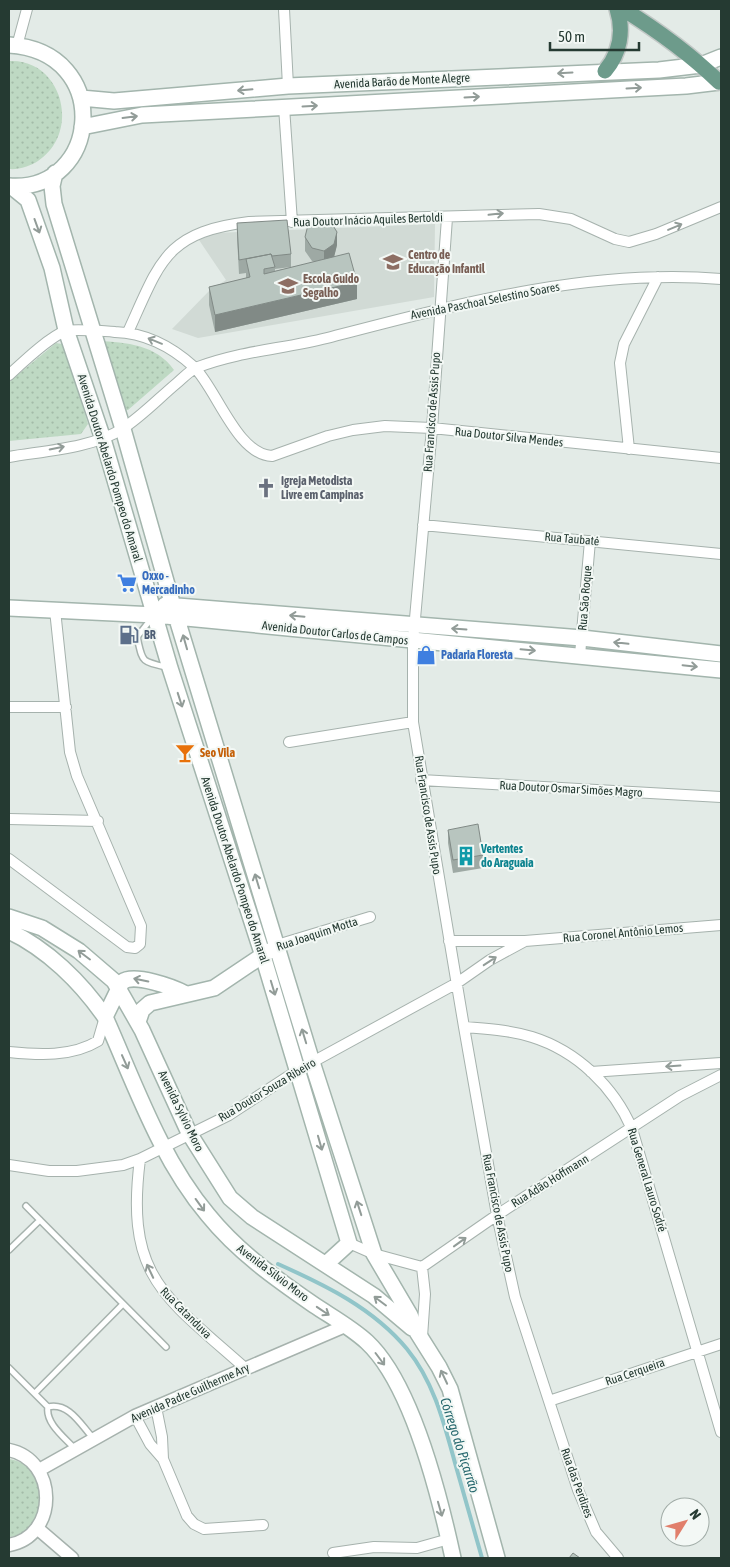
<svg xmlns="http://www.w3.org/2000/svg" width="730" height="1567" font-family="'Asap Condensed',sans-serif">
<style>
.built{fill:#d1dad5}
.park{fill:url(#park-dots)}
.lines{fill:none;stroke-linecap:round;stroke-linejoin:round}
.stream{stroke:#91c5c9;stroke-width:4}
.service-casing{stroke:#a6b2ad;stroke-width:8}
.minor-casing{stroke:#a6b2ad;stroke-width:12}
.tertiary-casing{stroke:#a6b2ad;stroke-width:15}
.secondary-casing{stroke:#a3b5ad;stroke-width:18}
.primary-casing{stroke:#c2c8c6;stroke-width:18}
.service{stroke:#fff;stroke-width:5}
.minor{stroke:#fff;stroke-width:10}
.tertiary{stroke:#fff;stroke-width:12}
.secondary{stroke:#fff;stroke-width:15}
.primary{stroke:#6d9b8b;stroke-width:15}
.wall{fill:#9ea9a4}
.shaded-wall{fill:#818a86}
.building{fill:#b8c5bf;stroke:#818a86}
.oneway{stroke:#929c98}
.labels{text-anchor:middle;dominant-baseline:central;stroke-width:4;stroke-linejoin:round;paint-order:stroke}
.street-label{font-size:12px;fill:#253a32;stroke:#f3f8f5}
.education-label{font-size:12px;font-weight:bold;fill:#785e54;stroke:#f3f8f5;text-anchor:start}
.worship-label{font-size:12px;font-weight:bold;fill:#5b616d;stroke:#f3f8f5;text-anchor:start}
.shop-label{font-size:12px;font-weight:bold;fill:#366cbe;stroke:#f3f8f5;text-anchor:start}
.service-label{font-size:12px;font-weight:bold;fill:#4e5e75;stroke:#f3f8f5;text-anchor:start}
.food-label{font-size:12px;font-weight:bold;fill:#c56008;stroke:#f3f8f5;text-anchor:start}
.culture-label{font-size:12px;font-weight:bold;fill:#0d838f;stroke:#f3f8f5;text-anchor:start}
.water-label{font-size:14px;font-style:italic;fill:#26686e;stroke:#f3f8f5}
</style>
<defs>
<pattern id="park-dots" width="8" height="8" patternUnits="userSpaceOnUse" patternTransform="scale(1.25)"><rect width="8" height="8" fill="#bed9c3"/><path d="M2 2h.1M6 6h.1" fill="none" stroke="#a3bba8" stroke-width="1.8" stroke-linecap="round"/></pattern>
</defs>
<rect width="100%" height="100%" fill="#e3ebe7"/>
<path class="built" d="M435,224L434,297L198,338L172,329L209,291L226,280L199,240L216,233Z"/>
<path class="park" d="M9,61C62,58 82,132 38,161C30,166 19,170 9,169Z
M98,341C126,342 157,345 174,370L128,410L120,409Z
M56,343L62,344L66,349L88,424L81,434L9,441V382Z
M9,1459C53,1465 51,1534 9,1537Z"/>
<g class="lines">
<path class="stream" d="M278,1264C325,1285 373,1308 407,1349C434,1382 444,1423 455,1463C464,1495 473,1526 482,1558"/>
<defs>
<path id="service" d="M151,619L137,637C143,662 140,661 166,667
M26,1206L166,1347
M9,1250L40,1220
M9,1368L48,1407
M35,1393L123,1304
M48,1407C69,1402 81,1425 93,1438
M48,1407C45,1423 65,1438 75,1449"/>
<path id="minor" d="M284,9L288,86
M17,46L27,9
M284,107L292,222
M447,218L432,428L413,641V722L464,1027L497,1215L515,1297L578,1490L596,1532L618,1558
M128,332C160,262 165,232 249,222L539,214L571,219L615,239L629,242L656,234L721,207
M9,375C22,363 50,336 66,331C72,329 107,331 115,332C146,333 171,346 194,367C216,388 237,455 272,456L328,436L353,430L385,426L432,428L721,458
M629,449L620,363L624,344L658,277
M9,457C43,451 93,448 122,429C141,417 159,398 177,383C183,378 190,370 198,367C240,351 283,349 327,338C455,305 587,268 721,279
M423,525L721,554
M580,655L590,541
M9,707H66
M289,742L413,722
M421,780L721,797
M9,819L98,821
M9,859L127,947L135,948L140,944L141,926L77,776L70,752L55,610
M449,941H525L721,925
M277,945L370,917
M464,1027C487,1029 510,1030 532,1037C577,1051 614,1087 632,1129L721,1432
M9,1052C38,1055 72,1057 98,1041L105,1017
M591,1072L721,1063
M140,1159C125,1277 164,1296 245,1368
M9,1165L49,1171H77L123,1165L140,1159L229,1115L298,1070L457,983L490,960L525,941
M349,1243L374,1254L422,1267L497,1215L680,1096L721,1075
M422,1267L425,1294L422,1337
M549,1401L721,1344
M156,1407L162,1437L163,1459
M135,1416L150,1444L163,1459L187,1516L194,1524L204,1529L263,1525
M333,1553L374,1547L417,1548L449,1539"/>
<path id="tertiary" d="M9,1450C58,1460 59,1536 9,1545
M39,1470L135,1416L345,1326
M37,1528L72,1558"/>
<path id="secondary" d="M9,45C114,51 101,193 9,186
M81,98L114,101L288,86L659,70L701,65L721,57
M82,127L142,115L686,86L719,82
M55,173L52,186L54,204L123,429L173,606L312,1062L374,1254L410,1315L417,1332L439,1367L450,1389L497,1558
M12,187L28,200L52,268L66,330L103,439L170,668L263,956L349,1243L326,1264
M165,605L582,638L721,654
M9,608L155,615L721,670
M9,917L42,928L79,951L114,981L142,1030L189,1133L230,1198L252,1217L374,1296L412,1328
M9,931C47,949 81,982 105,1017C135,1084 160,1158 208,1215C238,1252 275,1278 314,1305C332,1317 352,1328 367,1342C412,1384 440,1498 453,1558
M105,1017L122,982C134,973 173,987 186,994
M138,1022L142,1010L150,1003L214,988L269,951"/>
<path id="primary" d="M623,9C657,30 690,54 719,82L721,81
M605,71C620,53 624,31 617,9"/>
</defs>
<use href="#service" class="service-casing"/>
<use href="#minor" class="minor-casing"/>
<use href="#tertiary" class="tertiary-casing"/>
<use href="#secondary" class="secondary-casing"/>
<use href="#primary" class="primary-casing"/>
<use href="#service" class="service"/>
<use href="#minor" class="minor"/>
<use href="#tertiary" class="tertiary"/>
<use href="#secondary" class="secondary"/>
<use href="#primary" class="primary"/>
</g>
<path class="wall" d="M237,223L291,254V267L275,269V271L314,262L312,261L305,251V237L337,245L334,257L357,299L215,332L209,305V287L246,278V273L239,274L237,237Z
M448,830L483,855V868L453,873L448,843Z"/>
<path class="shaded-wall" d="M337,232V245L334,257L324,264V251Z
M357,282V299L215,332V315Z"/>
<path class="building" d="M317,218L330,221L337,232L334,244L324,251L312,248L305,237L308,225Z
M287,220L291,254L272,256L271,254L239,260L237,223Z
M349,253L357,282L215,315L209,287L250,277L246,259L271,254L275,267L264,269V274Z
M478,824L483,855L453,860L448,830Z
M573,1553L580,1558H569Z"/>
<defs><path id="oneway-shaft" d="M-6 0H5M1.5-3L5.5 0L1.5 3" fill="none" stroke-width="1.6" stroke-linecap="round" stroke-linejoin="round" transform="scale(1.25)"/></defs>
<g class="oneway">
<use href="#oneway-shaft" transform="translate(565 73) rotate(177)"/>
<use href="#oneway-shaft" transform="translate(634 88) rotate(-3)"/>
<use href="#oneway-shaft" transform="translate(245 90) rotate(175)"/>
<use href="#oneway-shaft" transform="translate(472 97) rotate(-3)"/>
<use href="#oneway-shaft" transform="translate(310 106) rotate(-3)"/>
<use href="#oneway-shaft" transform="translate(130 117) rotate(-7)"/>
<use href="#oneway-shaft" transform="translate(496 214) rotate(-6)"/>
<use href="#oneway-shaft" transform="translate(37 226) rotate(70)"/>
<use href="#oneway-shaft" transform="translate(675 227) rotate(-23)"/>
<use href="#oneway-shaft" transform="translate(155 341) rotate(-158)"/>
<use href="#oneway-shaft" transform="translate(57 448) rotate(-11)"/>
<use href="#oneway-shaft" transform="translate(297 616) rotate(-175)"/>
<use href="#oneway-shaft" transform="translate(459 629) rotate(-176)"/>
<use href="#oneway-shaft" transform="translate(185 642) rotate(-106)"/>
<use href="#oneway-shaft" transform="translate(621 643) rotate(-174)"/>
<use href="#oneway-shaft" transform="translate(528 650) rotate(5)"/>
<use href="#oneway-shaft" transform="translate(690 666) rotate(6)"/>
<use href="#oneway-shaft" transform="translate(180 700) rotate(72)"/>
<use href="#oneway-shaft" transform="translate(257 881) rotate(-107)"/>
<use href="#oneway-shaft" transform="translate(84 955) rotate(-143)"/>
<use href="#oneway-shaft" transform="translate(490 961) rotate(-33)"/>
<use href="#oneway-shaft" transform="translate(141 980) rotate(-168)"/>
<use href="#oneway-shaft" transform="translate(273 988) rotate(73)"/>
<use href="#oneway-shaft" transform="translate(304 1036) rotate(-107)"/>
<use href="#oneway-shaft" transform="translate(125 1062) rotate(66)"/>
<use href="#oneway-shaft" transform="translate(673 1066) rotate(176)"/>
<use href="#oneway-shaft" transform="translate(320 1143) rotate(74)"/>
<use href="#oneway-shaft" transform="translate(200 1205) rotate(54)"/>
<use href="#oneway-shaft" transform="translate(359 1208) rotate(-108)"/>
<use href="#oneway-shaft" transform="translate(460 1242) rotate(-36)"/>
<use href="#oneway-shaft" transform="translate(150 1271) rotate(-115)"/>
<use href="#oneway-shaft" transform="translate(380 1301) rotate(-143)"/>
<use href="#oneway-shaft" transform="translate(323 1311) rotate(34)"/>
<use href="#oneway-shaft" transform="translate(380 1359) rotate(53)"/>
<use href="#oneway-shaft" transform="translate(444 1377) rotate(-115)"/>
<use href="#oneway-shaft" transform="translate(440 1509) rotate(74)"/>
</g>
<defs>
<symbol id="school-bare" viewBox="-9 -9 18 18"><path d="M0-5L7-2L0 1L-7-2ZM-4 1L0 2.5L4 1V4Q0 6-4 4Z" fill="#8d6e63" stroke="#f3f8f5" stroke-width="2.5" paint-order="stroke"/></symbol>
<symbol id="church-bare" viewBox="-9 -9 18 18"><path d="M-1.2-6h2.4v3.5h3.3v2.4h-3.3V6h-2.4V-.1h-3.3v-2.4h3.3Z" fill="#6b7280" stroke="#f3f8f5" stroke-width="2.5" paint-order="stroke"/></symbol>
<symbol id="supermarket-bare" viewBox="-9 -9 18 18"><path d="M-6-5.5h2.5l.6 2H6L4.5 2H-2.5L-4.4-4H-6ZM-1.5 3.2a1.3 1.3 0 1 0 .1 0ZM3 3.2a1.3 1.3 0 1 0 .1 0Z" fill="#3f7fe0" stroke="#f3f8f5" stroke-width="2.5" paint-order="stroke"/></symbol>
<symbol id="fuel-bare" viewBox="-9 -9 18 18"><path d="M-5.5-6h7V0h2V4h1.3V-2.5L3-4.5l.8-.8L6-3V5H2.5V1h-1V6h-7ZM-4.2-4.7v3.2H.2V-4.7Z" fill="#5c6f8a" stroke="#f3f8f5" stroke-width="2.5" paint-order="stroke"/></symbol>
<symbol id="shop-bare" viewBox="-9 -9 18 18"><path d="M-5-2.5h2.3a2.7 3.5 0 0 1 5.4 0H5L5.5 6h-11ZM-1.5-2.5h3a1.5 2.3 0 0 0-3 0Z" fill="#3f7fe0" stroke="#f3f8f5" stroke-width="2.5" paint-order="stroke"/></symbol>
<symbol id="bar-bare" viewBox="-9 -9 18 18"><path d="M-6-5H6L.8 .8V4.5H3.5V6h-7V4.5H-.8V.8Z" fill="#e8710a" stroke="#f3f8f5" stroke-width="2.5" paint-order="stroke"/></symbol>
<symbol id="building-bare" viewBox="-9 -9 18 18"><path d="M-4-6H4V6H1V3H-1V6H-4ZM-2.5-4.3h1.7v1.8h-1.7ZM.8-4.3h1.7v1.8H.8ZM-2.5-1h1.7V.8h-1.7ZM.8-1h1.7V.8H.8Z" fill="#0f9aa8" stroke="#f3f8f5" stroke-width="2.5" paint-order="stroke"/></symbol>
</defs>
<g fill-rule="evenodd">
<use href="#school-bare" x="379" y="248" width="28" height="28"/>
<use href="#school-bare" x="274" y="272" width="28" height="28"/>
<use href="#church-bare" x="252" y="474" width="28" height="28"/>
<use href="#supermarket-bare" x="113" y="569" width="28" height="28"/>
<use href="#fuel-bare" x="115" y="621" width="28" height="28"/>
<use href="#shop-bare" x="412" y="641" width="28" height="28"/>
<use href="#bar-bare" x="171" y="739" width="28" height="28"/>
<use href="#building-bare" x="452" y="842" width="28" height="28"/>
</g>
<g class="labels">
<g class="street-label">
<text transform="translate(402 81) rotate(-3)">Avenida Barão de Monte Alegre</text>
<text transform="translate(368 220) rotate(-2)">Rua Doutor Inácio Aquiles Bertoldi</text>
<text transform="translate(485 301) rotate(-11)">Avenida Paschoal Selestino Soares</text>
<text transform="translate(432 412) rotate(-86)">Rua Francisco de Assis Pupo</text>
<text transform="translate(509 437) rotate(6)">Rua Doutor Silva Mendes</text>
<text transform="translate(110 468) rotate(73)">Avenida Doutor Abelardo Pompeo do Amaral</text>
<text transform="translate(572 539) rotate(5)">Rua Taubaté</text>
<text transform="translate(585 598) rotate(-85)">Rua São Roque</text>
<text transform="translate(335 633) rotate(6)">Avenida Doutor Carlos de Campos</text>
<text transform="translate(571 789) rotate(3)">Rua Doutor Osmar Simões Magro</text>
<text transform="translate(428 815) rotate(81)">Rua Francisco de Assis Pupo</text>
<text transform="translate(235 870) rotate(72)">Avenida Doutor Abelardo Pompeo do Amaral</text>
<text transform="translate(623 933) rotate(-5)">Rua Coronel Antônio Lemos</text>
<text transform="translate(317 934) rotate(-18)">Rua Joaquim Motta</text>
<text transform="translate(267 1090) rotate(-31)">Rua Doutor Souza Ribeiro</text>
<text transform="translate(181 1111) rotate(64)">Avenida Sylvio Moro</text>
<text transform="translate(647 1180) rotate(73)">Rua General Lauro Sodré</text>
<text transform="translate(550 1181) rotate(-32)">Rua Adão Hoffmann</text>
<text transform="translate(498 1213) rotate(79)">Rua Francisco de Assis Pupo</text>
<text transform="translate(273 1273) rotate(37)">Avenida Silvio Moro</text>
<text transform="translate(186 1313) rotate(45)">Rua Catanduva</text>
<text transform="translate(635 1372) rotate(-19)">Rua Cerqueira</text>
<text transform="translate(190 1393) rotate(-24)">Avenida Padre Guilherme Ary</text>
<text transform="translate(577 1483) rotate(70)">Rua das Perdizes</text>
</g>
<g class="education-label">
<text x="408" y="255">Centro de<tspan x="408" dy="14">Educação Infantil</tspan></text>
<text x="303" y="279">Escola Guido<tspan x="303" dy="14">Segalho</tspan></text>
</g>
<g class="worship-label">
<text x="281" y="481">Igreja Metodista<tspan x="281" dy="14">Livre em Campinas</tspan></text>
</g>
<g class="shop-label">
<text x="142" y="576">Oxxo -<tspan x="142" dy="14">Mercadinho</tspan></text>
<text x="441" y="655">Padaria Floresta</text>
</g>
<g class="service-label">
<text x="144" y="635">BR</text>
</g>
<g class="food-label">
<text x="200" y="753">Seo Vila</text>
</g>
<g class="culture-label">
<text x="481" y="849">Vertentes<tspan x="481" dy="14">do Araguaia</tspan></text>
</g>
<g class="water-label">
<text transform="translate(460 1445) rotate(72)">Córrego do Piçarrão</text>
</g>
</g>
<rect width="730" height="1567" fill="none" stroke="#253a32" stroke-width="20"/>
<g transform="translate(685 1522) rotate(53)"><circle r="24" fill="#f3f8f5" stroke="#a1aca7"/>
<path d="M0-4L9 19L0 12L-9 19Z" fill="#e17f6b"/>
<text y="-8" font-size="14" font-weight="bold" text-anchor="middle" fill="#253a32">N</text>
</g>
<path d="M550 42v8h89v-8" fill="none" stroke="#253a32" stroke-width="2.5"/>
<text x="558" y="42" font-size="15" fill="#253a32" stroke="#f3f8f5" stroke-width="4" paint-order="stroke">50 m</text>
</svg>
